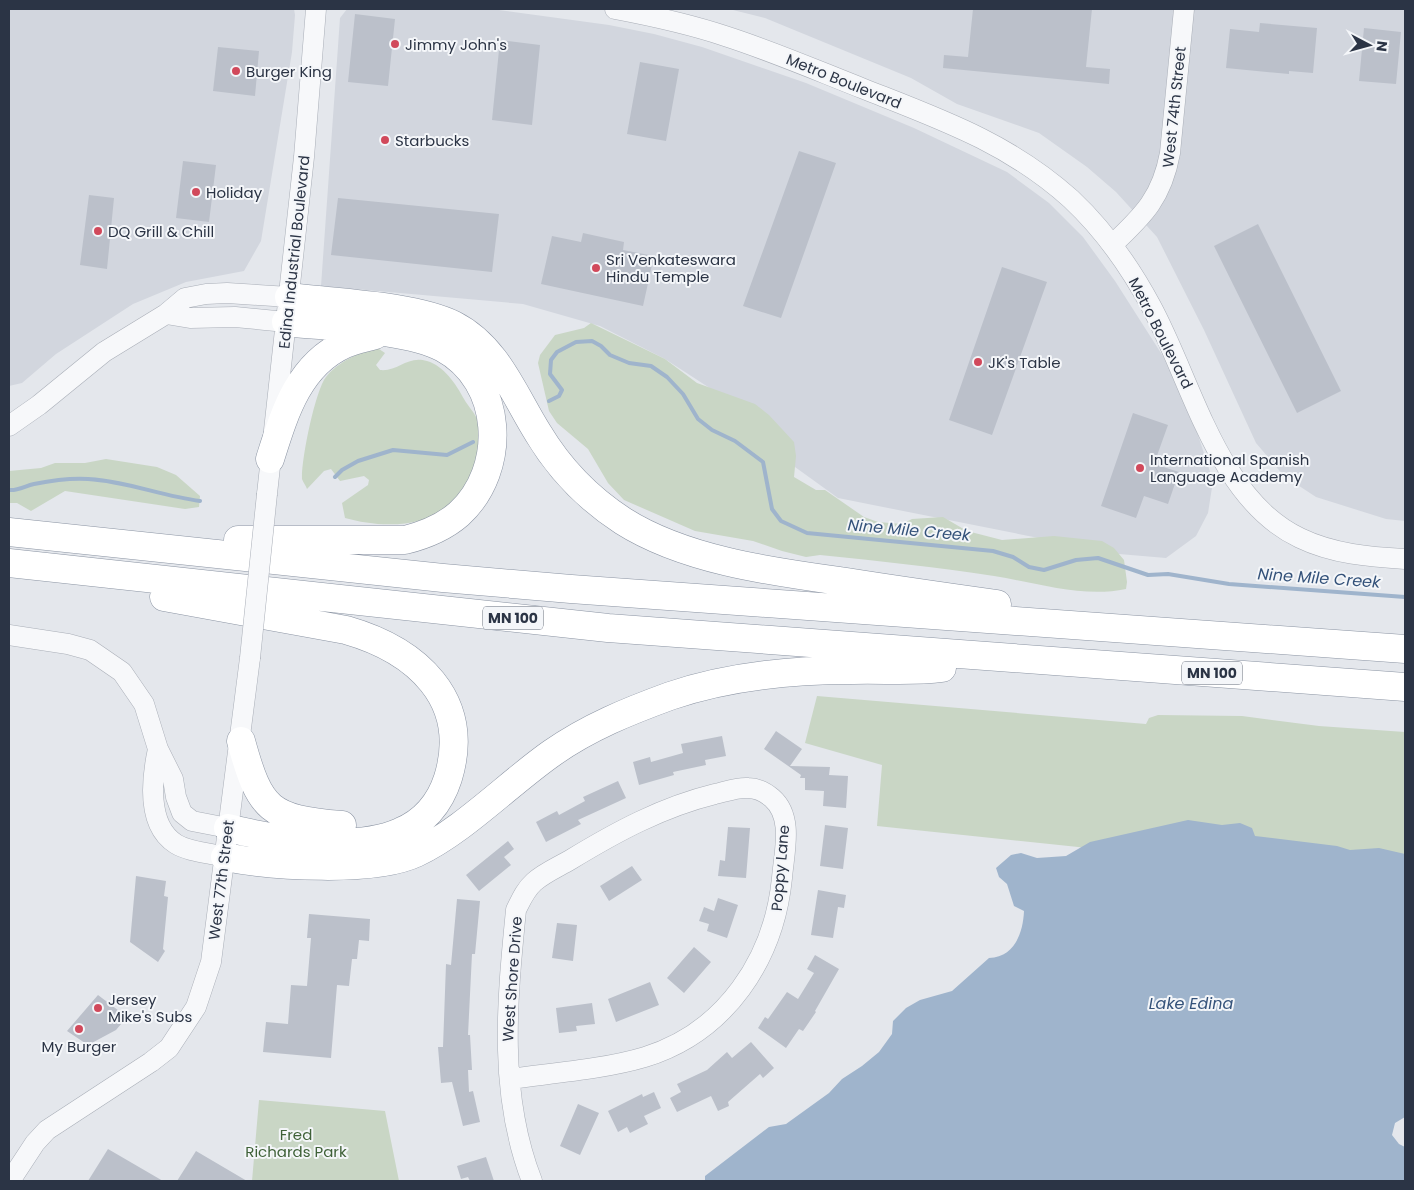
<svg xmlns="http://www.w3.org/2000/svg" width="1414" height="1190" font-family="Poppins,sans-serif">
<style>
.built{fill:#d2d6de}
.green{fill:#c9d6c5}
.water{fill:#9fb4cc}
.lines{fill:none;stroke-linecap:round;stroke-linejoin:round}
.stream{stroke:#9fb4cc;stroke-width:4}
.building{fill:#bbc0ca}
.minor-casing{stroke:#a9aeb7;stroke-width:21}
.highway-casing{stroke:#8b94a3;stroke-width:29}
.minor{stroke:#f7f8fa;stroke-width:20}
.highway{stroke:#fff;stroke-width:28}
.minor-bridge-casing{stroke:#a9aeb7;stroke-width:21;stroke-linecap:butt}
.minor-bridge{stroke:#f7f8fa;stroke-width:20}
.poi-dot{fill:#d1495b;stroke:#f4f6f9;stroke-width:2}
.labels{text-anchor:middle;dominant-baseline:central;stroke-width:4;stroke-linejoin:round;paint-order:stroke}
.shield{fill:#f4f6f9;stroke:#676e7b;stroke-width:1}
.shield-label{font-size:14px;font-weight:bold;fill:#2b3445}
.poi-label{font-size:15px;fill:#2b3445;stroke:#f4f6f9;text-anchor:start}
.street-label{font-size:15px;fill:#2b3445;stroke:#f4f6f9}
.park-label{font-size:15px;fill:#3f6138;stroke:#f4f6f9}
.water-label{font-size:16px;font-style:italic;fill:#34527a;stroke:#f4f6f9}
</style>
<rect width="100%" height="100%" fill="#e4e7ec"/>
<path class="built" d="M9,9H294L295,15L292,52L261,241L244,271L186,282L133,304L56,354L22,383L9,386Z
M347,9H491L609,25L654,34L702,47L806,83L914,128L1007,172L1049,203L1083,237L1115,281L1182,386L1213,481L1208,513L1196,536L1166,558L1119,554L838,498L795,467L790,440L665,359L600,326L523,304L321,286L340,18Z
M729,9H1405V521L1386,519L1316,497L1284,476L1256,443L1204,330L1157,237L1116,192L1087,167L1039,133L957,104L911,78L765,18Z"/>
<path class="green" d="M591,323L665,359L697,383L755,404L769,415L794,442L796,456L794,477L816,490H825L864,517L878,522L902,524L912,519L943,517L967,531L1002,540L1054,536L1102,541L1114,548L1124,560L1127,582L1126,589C1083,598 1037,583 994,576C936,567 879,561 820,555L806,557L782,551L753,541L695,531L624,500L608,483L588,449L557,423L549,411L538,363L540,355L555,335L584,328Z
M379,349L385,353L376,365L380,370C398,372 407,355 427,361C444,366 456,384 464,399C468,406 475,413 478,421C482,433 479,447 477,459C475,468 471,475 466,483C463,488 461,495 457,500C429,529 380,528 345,518L342,503L368,485L369,480L364,476L340,481L331,469L324,471L307,489C306,486 303,482 302,479C301,461 315,391 326,377C337,363 361,350 379,349Z
M106,459L157,467L176,475L200,496L199,507L185,509L65,491L31,511L17,503H9V471L41,468L55,463H85Z
M817,696L1146,724L1149,718L1158,715L1242,716L1319,726L1405,732V881L877,826L882,765L805,743Z
M259,1100L385,1111L399,1181H252Z"/>
<path class="water" d="M1188,820L1222,825L1240,823L1252,828L1255,836L1337,846L1350,850L1379,848L1405,854V1117L1395,1123L1392,1135L1399,1144L1405,1147V1181H705V1176L769,1127L786,1124L829,1093L842,1079L862,1066L879,1052L892,1034L893,1021L906,1008L920,1000L952,991L989,958C1014,957 1023,934 1024,911L1014,906L1007,884L999,877L996,868L1011,855L1021,853L1037,858L1066,856L1090,842Z"/>
<g class="lines">
<path class="stream" d="M549,401L559,396L562,390L550,374L551,360L557,352L576,342L592,341L601,346L610,355L629,363L651,366L667,377L683,394L698,419L712,430L735,441L763,462L772,509L781,521L807,533L993,551L1013,557L1029,567L1044,570L1076,560L1098,558L1148,575L1168,574L1229,584L1405,597
M335,477L342,470L358,461L393,450L447,455L473,442
M9,490C18,491 25,486 34,484C49,481 73,478 88,479C126,481 161,496 200,501"/>
</g>
<path class="building" d="M973,9H1092L1086,67L1110,69L1109,84L943,68L944,55L968,57Z
M355,14L395,19L388,86L348,82Z
M1260,23L1317,28L1313,73L1289,71V74L1226,68L1230,29L1259,32Z
M1364,28L1401,32L1396,84L1359,81Z
M500,40L540,45L532,125L492,120Z
M218,47L259,51L255,96L213,91Z
M640,62L679,69L666,141L627,134Z
M799,151L836,163L781,318L743,306Z
M183,161L216,165L209,222L176,218Z
M89,195L114,198L107,269L80,265Z
M338,198L499,214L492,272L331,255Z
M1258,224L1341,391L1297,413L1214,246Z
M583,233L624,242L623,250L654,256L643,306L541,284L552,236L581,242Z
M1002,267L1047,282L992,435L949,420Z
M1133,413L1168,425L1154,464L1179,472L1168,504L1144,496L1136,518L1101,506Z
M776,731L802,749L790,766L830,767L829,775L848,776L846,808L823,806L824,791L805,790V778H800L801,775L764,749Z
M722,736L726,756L705,760L706,765L673,772L674,775L639,785L633,762L650,757L651,762L683,753L681,744Z
M618,781L626,798L578,820L581,824L546,842L536,822L557,811L559,815L585,801L583,797Z
M825,825L848,828L843,869L820,866Z
M728,827L750,828L746,878L718,876L720,860L725,861Z
M508,841L514,849L504,857L511,865L479,891L466,875Z
M632,866L642,880L609,901L600,886Z
M136,876L166,881L164,896L168,897L163,949L165,951L158,962L130,942Z
M818,890L846,895L844,908L838,907L833,938L811,935Z
M718,898L738,905L727,938L707,931L709,924L699,921L704,907L714,911Z
M457,899L480,901L475,954H472L468,1035H470L472,1070H468L469,1092L473,1091L480,1122L463,1126L452,1082L441,1083L438,1047H443L446,964L451,965Z
M309,914L370,919L369,941L359,940L357,959H352L349,986L337,985L331,1058L263,1052L266,1022L288,1024L291,985L307,986L311,938H307Z
M557,923L577,925L573,961L552,958Z
M694,947L711,962L684,993L667,978Z
M815,955L839,969L815,1011L816,1012L803,1031L799,1029L786,1048L758,1028L765,1017L768,1019L787,992L798,999L814,973L807,969Z
M650,982L659,1005L616,1022L608,999Z
M98,995L127,1017L116,1030L88,1045L67,1031Z
M592,1003L595,1024L576,1026L577,1031L559,1033L556,1008Z
M751,1042L774,1068L763,1078L760,1074L728,1102L729,1106L718,1111L711,1096L677,1112L670,1098L681,1092L677,1084L707,1070L727,1052L732,1058Z
M654,1092L661,1108L644,1116L648,1124L630,1133L627,1127L618,1132L608,1111L642,1094L643,1097Z
M578,1104L599,1113L580,1155L560,1146Z
M108,1149L163,1181H88Z
M196,1151L247,1181H177Z
M486,1157L494,1181H470L468,1177L461,1179L457,1166Z"/>
<g class="lines">
<defs>
<path id="minor" d="M615,9C652,16 689,24 725,36C772,51 818,71 864,89C940,119 1009,143 1071,199C1103,229 1130,267 1151,306C1192,381 1217,499 1300,538C1333,554 1370,557 1405,559
M1112,245C1144,215 1162,197 1170,153L1184,9
M166,314L190,318L235,317L286,322
M9,426L39,405L104,352L166,314L185,298L206,294L227,293L289,297
M267,494L304,157L316,9
M9,635L68,644L90,650L122,672L144,704L158,749L173,779L176,797L182,813L192,821L228,828
M158,749C152,777 146,825 176,844C189,852 210,853 225,857
M510,1079C553,1073 605,1069 645,1057C726,1032 774,959 782,878C784,852 794,817 772,798C765,792 757,788 748,788C737,787 725,792 715,794C662,807 616,832 570,860C558,867 544,873 534,882C525,890 521,900 516,910C507,1001 498,1094 532,1181
M10,1181L35,1143L47,1130L151,1062L169,1048L196,1007L211,962L250,658"/>
<path id="highway" d="M289,297C336,303 413,305 454,325C497,347 514,395 538,433C559,468 589,499 623,521C686,561 775,572 847,582C897,590 947,597 997,604
M270,459C284,415 298,365 345,344C355,340 365,338 375,335
M9,532L443,578L571,589L1405,649
M238,540H405C425,535 443,528 459,514C508,469 504,381 443,348C408,329 329,327 286,322
M9,563L608,628L1405,687
M164,597L346,630C416,650 472,699 448,778C440,803 424,822 400,832C355,852 275,840 228,828
M241,741C260,810 269,819 342,825
M225,857C271,866 374,873 416,853C463,831 509,783 552,753C589,727 629,711 670,696C728,676 793,670 853,670C883,669 913,672 942,668"/>
</defs>
<use href="#minor" class="minor-casing"/>
<use href="#highway" class="highway-casing"/>
<use href="#minor" class="minor"/>
<use href="#highway" class="highway"/>
<defs>
<path id="minor-bridge" d="M250,658L267,494"/>
</defs>
<use href="#minor-bridge" class="minor-bridge-casing"/>
<use href="#minor-bridge" class="minor-bridge"/>
</g>
<g class="poi-dot">
<circle cx="395" cy="44" r="5"/>
<circle cx="236" cy="71" r="5"/>
<circle cx="385" cy="140" r="5"/>
<circle cx="196" cy="192" r="5"/>
<circle cx="98" cy="231" r="5"/>
<circle cx="596" cy="268" r="5"/>
<circle cx="978" cy="362" r="5"/>
<circle cx="1140" cy="468" r="5"/>
<circle cx="98" cy="1008" r="5"/>
<circle cx="79" cy="1029" r="5"/>
</g>
<g class="labels">
<g class="shield">
<rect x="483" y="606.5" width="60" height="23" rx="4"/>
<rect x="1182" y="661.5" width="60" height="23" rx="4"/>
</g>
<g class="shield-label">
<text x="513" y="618">MN 100</text>
<text x="1212" y="673">MN 100</text>
</g>
<g class="poi-label">
<text x="405" y="44">Jimmy John's</text>
<text x="246" y="71">Burger King</text>
<text x="395" y="140">Starbucks</text>
<text x="206" y="192">Holiday</text>
<text x="108" y="231">DQ Grill &amp; Chill</text>
<text x="606" y="259">Sri Venkateswara<tspan x="606" dy="17">Hindu Temple</tspan></text>
<text x="988" y="362">JK's Table</text>
<text x="1150" y="459">International Spanish<tspan x="1150" dy="17">Language Academy</tspan></text>
<text x="108" y="999">Jersey<tspan x="108" dy="17">Mike's Subs</tspan></text>
<text x="79" y="1046" text-anchor="middle">My Burger</text>
</g>
<g class="street-label">
<text transform="translate(844 81) rotate(22)">Metro Boulevard</text>
<text transform="translate(1174 107) rotate(-84)">West 74th Street</text>
<text transform="translate(294 252) rotate(-84)">Edina Industrial Boulevard</text>
<text transform="translate(1161 333) rotate(63)">Metro Boulevard</text>
<text transform="translate(780 868) rotate(-85)">Poppy Lane</text>
<text transform="translate(221 880) rotate(-83)">West 77th Street</text>
<text transform="translate(512 979) rotate(-86)">West Shore Drive</text>
</g>
<g class="park-label">
<text x="296" y="1134">Fred<tspan x="296" dy="17">Richards Park</tspan></text>
</g>
<g class="water-label">
<text transform="translate(909 530) rotate(5)">Nine Mile Creek</text>
<text transform="translate(1319 578) rotate(4)">Nine Mile Creek</text>
<text x="1191" y="1003">Lake Edina</text>
</g>
</g>
<rect width="1414" height="1190" fill="none" stroke="#2b3445" stroke-width="20"/>
<g transform="translate(1369 45) rotate(96)" stroke="#f4f6f9" stroke-width="4" paint-order="stroke">
<path d="M0-4L9 19L0 12L-9 19Z" fill="#2b3445"/>
<text y="-8" font-size="14" font-weight="bold" text-anchor="middle" fill="#2b3445">N</text>
</g>
</svg>
